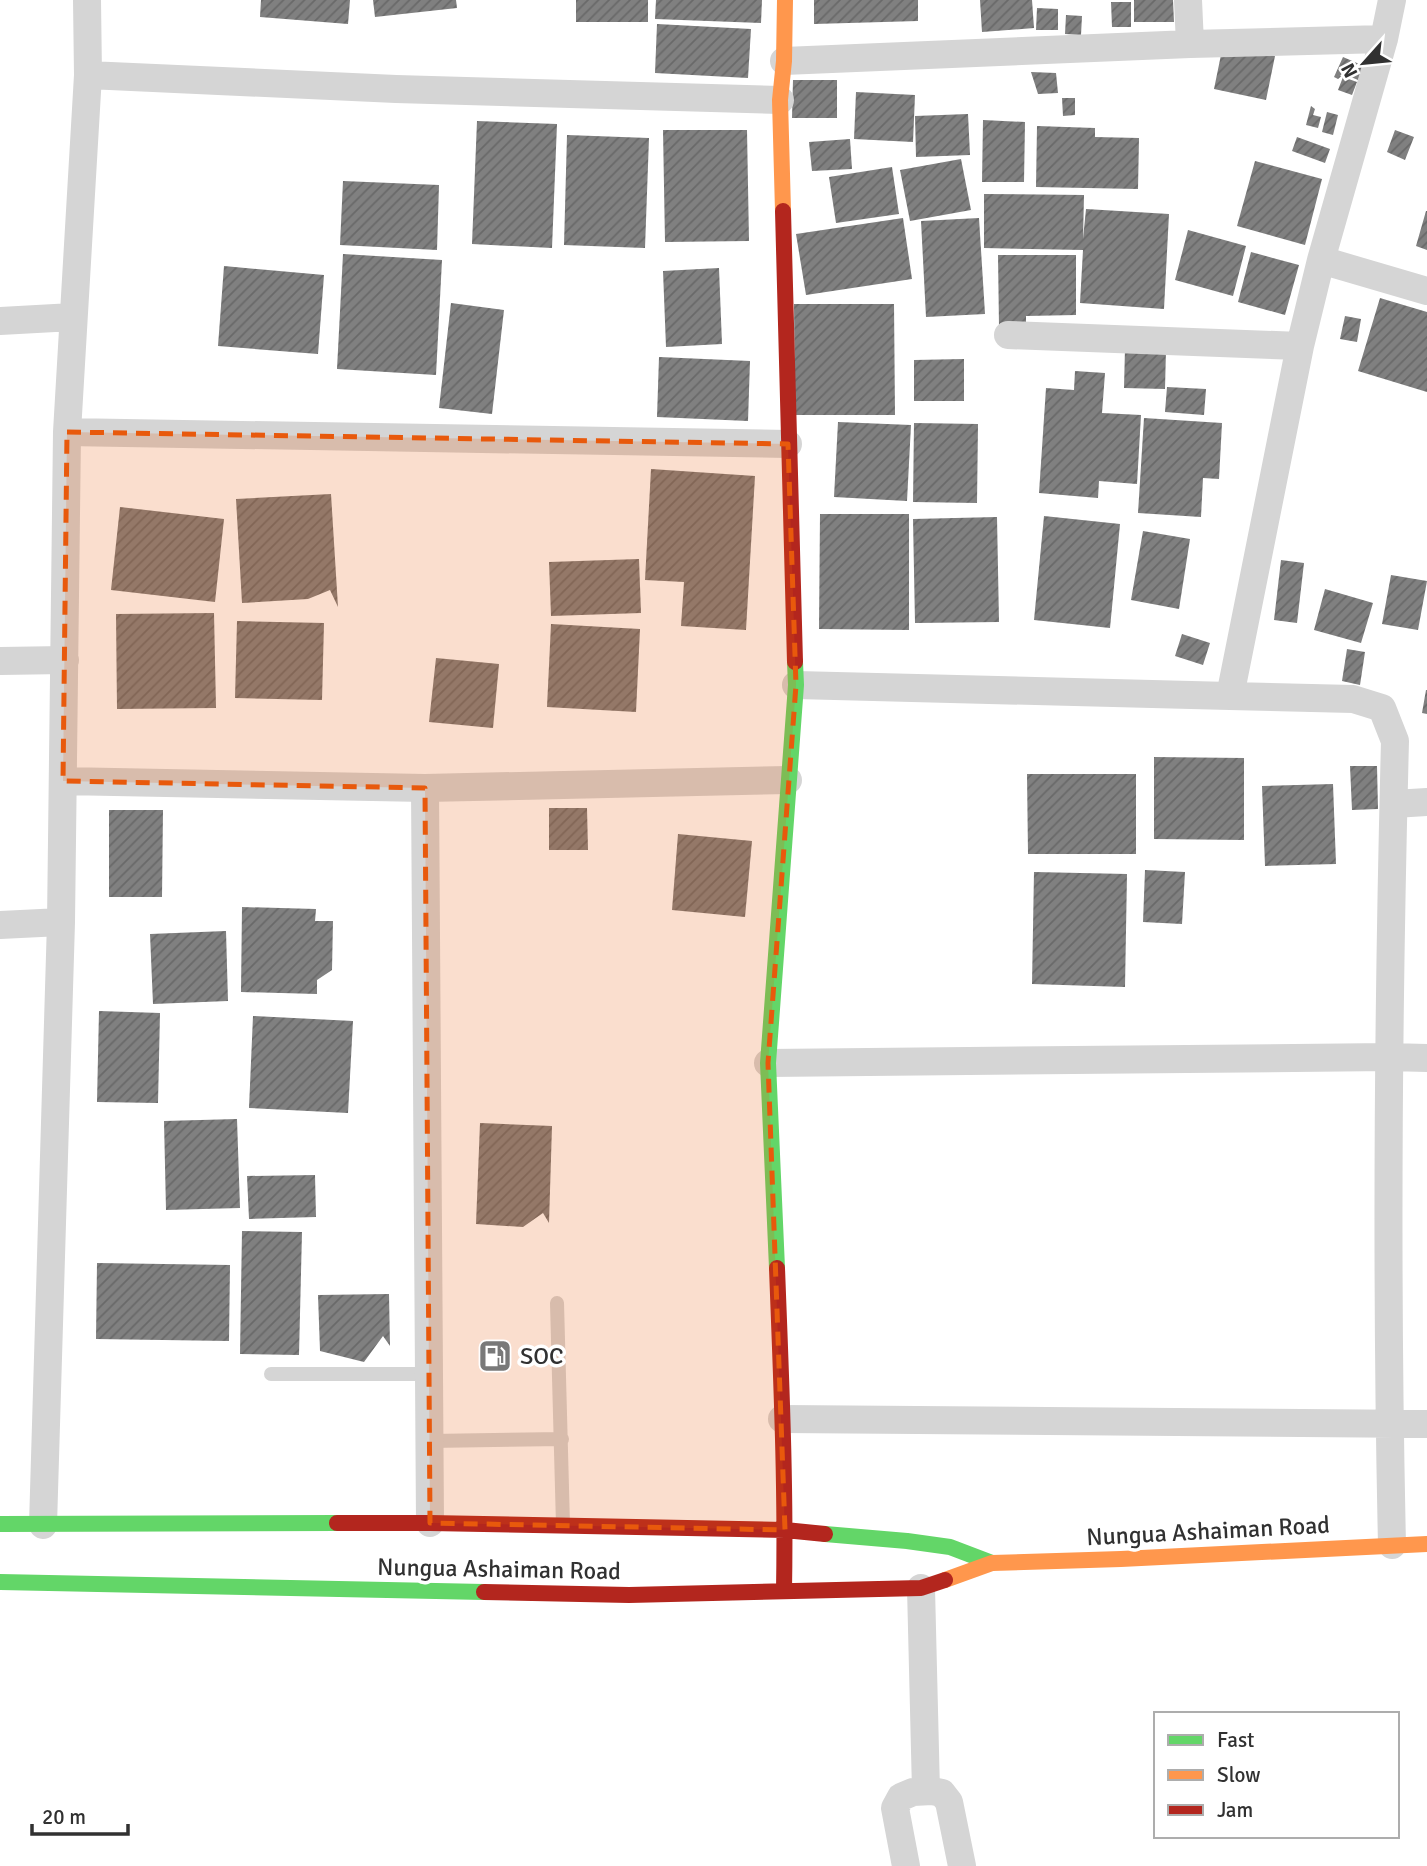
<svg xmlns="http://www.w3.org/2000/svg" width="1427" height="1866" font-family="Signika,sans-serif">
<style>
.building{fill:url(#building-hatch)}
.lines{fill:none;stroke-linecap:round;stroke-linejoin:round}
.lane{stroke:#d5d5d5;stroke-width:14}
.street{stroke:#d5d5d5;stroke-width:28}
.fast{stroke:#63d668;stroke-width:16}
.slow{stroke:#ff974d;stroke-width:16}
.jam{stroke:#b3261e;stroke-width:16}
.marked{fill:#e8590c;fill-opacity:0.2;stroke:#e8590c;stroke-width:5;stroke-dasharray:14 9;stroke-linejoin:round}
.labels{text-anchor:middle;dominant-baseline:central;stroke-width:7;stroke-linejoin:round;paint-order:stroke}
.poi-label{font-size:24px;fill:#313131;stroke:#fff;text-anchor:start}
.street-label{font-size:24px;fill:#313131;stroke:#fff}
</style>
<defs>
<pattern id="building-hatch" width="6" height="6" patternUnits="userSpaceOnUse" patternTransform="scale(1.75)"><rect width="6" height="6" fill="#808080"/><path d="M-1 1l2-2M0 6l6-6M5 7l2-2" fill="none" stroke="#696969"/></pattern>
</defs>
<rect width="100%" height="100%" fill="#fff"/>
<path class="building" d="M261,0H350L348,24L260,17Z
M373,0H456L457,8L375,17Z
M576,0H648V22H576Z
M656,0H762L761,23L655,19Z
M814,0H918V21L814,24Z
M980,0H1032L1034,28L982,32Z
M1134,0H1173L1174,22H1134Z
M1111,2H1131V27H1112Z
M1037,8L1058,9V30H1036Z
M1066,15L1082,16L1081,35L1065,34Z
M657,24L751,29L748,78L655,73Z
M1223,45L1275,56L1266,100L1214,89Z
M1343,57L1364,66L1358,80L1344,74L1338,79L1334,77Z
M1031,72L1056,73L1058,93L1038,94Z
M1343,77L1357,82L1352,95L1338,90Z
M793,80H837V118H792Z
M856,92L915,95L913,142L854,139Z
M1062,98H1075V115L1063,116Z
M1311,106L1315,109L1313,115L1321,117L1318,128L1306,125Z
M1327,112L1338,115L1333,135L1322,132Z
M968,114L970,155L916,157L915,116Z
M983,120L1025,122L1024,182H982Z
M477,121L557,124L552,248L472,244Z
M1037,126L1095,128V137L1139,138L1138,189L1036,187Z
M663,130H747L749,241L665,242Z
M1395,130L1414,137L1405,160L1387,152Z
M567,135L649,138L645,248L564,245Z
M1297,137L1330,149L1325,163L1292,151Z
M850,139L852,169L812,171L809,142Z
M961,159L971,210L910,221L900,170Z
M1255,161L1322,179L1305,245L1237,226Z
M892,167L899,214L836,223L829,177Z
M343,181L439,185L437,250L340,245Z
M984,194L1084,195L1083,239L1086,209L1169,214L1164,309L1080,303L1083,250L984,248Z
M1426,211H1427V250L1416,246Z
M903,218L912,279L806,295L796,234Z
M979,218L985,314L926,317L921,221Z
M1188,230L1246,246L1233,296L1175,280Z
M1251,252L1299,265L1285,315L1238,302Z
M343,254L442,260L436,375L337,369Z
M998,255H1076V315L1026,316V327H999Z
M224,266L324,275L318,354L218,346Z
M719,268L722,344L666,347L663,271Z
M1380,298L1427,312V392L1358,371Z
M451,303L504,310L492,414L439,408Z
M794,304H894L895,415H795Z
M1345,316L1361,319L1357,342L1340,339Z
M1125,348L1166,349L1165,389L1124,388Z
M659,357L750,361L748,421L657,417Z
M964,359V401H914V360Z
M1075,371L1105,373L1102,413L1141,415L1137,484L1099,481L1098,498L1039,493L1046,388L1074,390Z
M1167,387L1206,389L1204,415L1165,412Z
M1144,418L1222,423L1219,479L1203,478L1201,517L1138,513Z
M838,422L911,425L907,501L834,497Z
M914,423L978,424L977,503L913,502Z
M651,469L755,476L746,630L681,626L684,582L645,580Z
M331,494L338,607L330,590L308,599L242,603L236,499Z
M120,507L224,519L215,602L111,590Z
M820,514H909V630L819,629Z
M1044,516L1120,524L1110,628L1034,620Z
M997,517L999,622L915,623L913,519Z
M1143,531L1190,539L1179,609L1131,600Z
M639,559L641,613L551,616L549,562Z
M1281,560L1304,563L1297,623L1274,620Z
M1391,575L1427,581L1418,630L1382,624Z
M1325,589L1373,603L1361,643L1314,630Z
M214,613L216,708L117,709L116,614Z
M237,621L324,623L322,700L235,698Z
M551,624L640,629L636,712L547,707Z
M1182,634L1210,643L1203,665L1175,656Z
M1347,649L1365,652L1360,685L1342,681Z
M436,658L499,664L493,728L429,722Z
M1426,690H1427V714L1422,713Z
M1154,757L1244,758V840L1154,839Z
M1350,766H1377L1378,809L1352,810Z
M1027,774H1136V854H1028Z
M1333,784L1336,864L1265,866L1262,786Z
M549,808H587L588,850H549Z
M109,810H163L162,897H109Z
M678,834L752,841L745,917L672,910Z
M1145,870L1185,872L1182,924L1143,922Z
M1034,872L1127,874L1125,987L1032,984Z
M242,907L316,909L315,921H333L332,970L317,980V994L241,992Z
M226,931L228,1001L153,1004L150,934Z
M99,1011L160,1013L158,1103L97,1102Z
M253,1016L353,1021L348,1113L249,1108Z
M237,1119L240,1208L166,1210L164,1121Z
M480,1123L552,1126L549,1223L543,1213L523,1227L476,1224Z
M315,1175L316,1217L249,1219L247,1176Z
M242,1231L302,1232L299,1355L240,1354Z
M97,1263L230,1265L229,1341L96,1339Z
M389,1294L390,1346L383,1336L364,1362L320,1351L318,1295Z"/>
<g class="lines">
<path class="lane" d="M557,1303L563,1525
M271,1374H429
M430,1441L562,1439"/>
<path class="street" d="M1188,0L1190,44
M784,61L1190,44L1384,39
M88,75L396,89L780,100
M1321,260L1384,39L1392,0
M0,321L73,317
M1008,335L1300,346
M67,432L788,444
M0,661L65,660
M796,685L1230,696L1300,346L1321,260L1427,291
M1230,696L1353,699L1382,708L1395,741C1388,1009 1386,1277 1392,1545
M63,781L425,788L788,780
M425,788L430,1523
M1394,804L1427,802
M0,925L61,922
M768,1063L1389,1057L1427,1058
M782,1419L1427,1424
M43,1525L61,922L67,432L88,75L87,0
M921,1588L926,1791
M906,1866L895,1808L901,1797L913,1792L932,1791L942,1793L949,1802L962,1866"/>
<path class="fast" d="M777,1268L768,1063L796,685L795,662
M0,1524L337,1523
M825,1534L907,1541L950,1547L992,1563
M0,1582L484,1592"/>
<path class="slow" d="M783,211L780,100L784,61L785,0
M945,1580L992,1563L1121,1559L1427,1544"/>
<path class="jam" d="M783,211L795,662
M777,1268C781,1376 786,1483 784,1591
M337,1523H430L785,1530L825,1534
M484,1592L629,1595L921,1588L945,1580"/>
</g>
<path class="marked" d="M67,432L788,444L796,685L768,1063L785,1530L430,1523L425,788L63,781Z"/>
<defs>
<symbol id="fuel-square" viewBox="-11 -11 22 22"><rect x="-9" y="-9" width="18" height="18" rx="4" fill="#797979" stroke="#fff"/><path d="M-5.5-6h7V0h2V4h1.3V-2.5L3-4.5l.8-.8L6-3V5H2.5V1h-1V6h-7ZM-4.2-4.7v3.2H.2V-4.7Z" fill="#fff"/></symbol>
</defs>
<g fill-rule="evenodd">
<use href="#fuel-square" x="476" y="1337" width="38" height="38"/>
</g>
<g class="labels">
<g class="poi-label">
<text x="520" y="1356">SOC</text>
</g>
<g class="street-label">
<text transform="translate(1208 1531) rotate(-3)">Nungua Ashaiman Road</text>
<text transform="translate(499 1569) rotate(1)">Nungua Ashaiman Road</text>
</g>
</g>
<rect x="1154" y="1712" width="245" height="126" fill="#ffffff" stroke="#adadad" stroke-width="2"/>
<rect x="1168" y="1735" width="35" height="10" fill="#63d668" stroke="#adadad" stroke-width="2"/>
<text x="1217" y="1747" font-size="21" fill="#313131">Fast</text>
<rect x="1168" y="1770" width="35" height="10" fill="#ff974d" stroke="#adadad" stroke-width="2"/>
<text x="1217" y="1782" font-size="21" fill="#313131">Slow</text>
<rect x="1168" y="1805" width="35" height="10" fill="#b3261e" stroke="#adadad" stroke-width="2"/>
<text x="1217" y="1817" font-size="21" fill="#313131">Jam</text>
<g transform="translate(1364 63) rotate(243)" stroke="#ffffff" stroke-width="5" paint-order="stroke">
<path d="M0-5L12 26L0 18L-12 26Z" fill="#313131"/>
<text y="-10" font-size="19" font-weight="bold" text-anchor="middle" fill="#313131">N</text>
</g>
<path d="M32 1824v10h96v-10" fill="none" stroke="#313131" stroke-width="3.5"/>
<text x="42" y="1824" font-size="21" fill="#313131" stroke="#ffffff" stroke-width="5" paint-order="stroke">20 m</text>
</svg>
